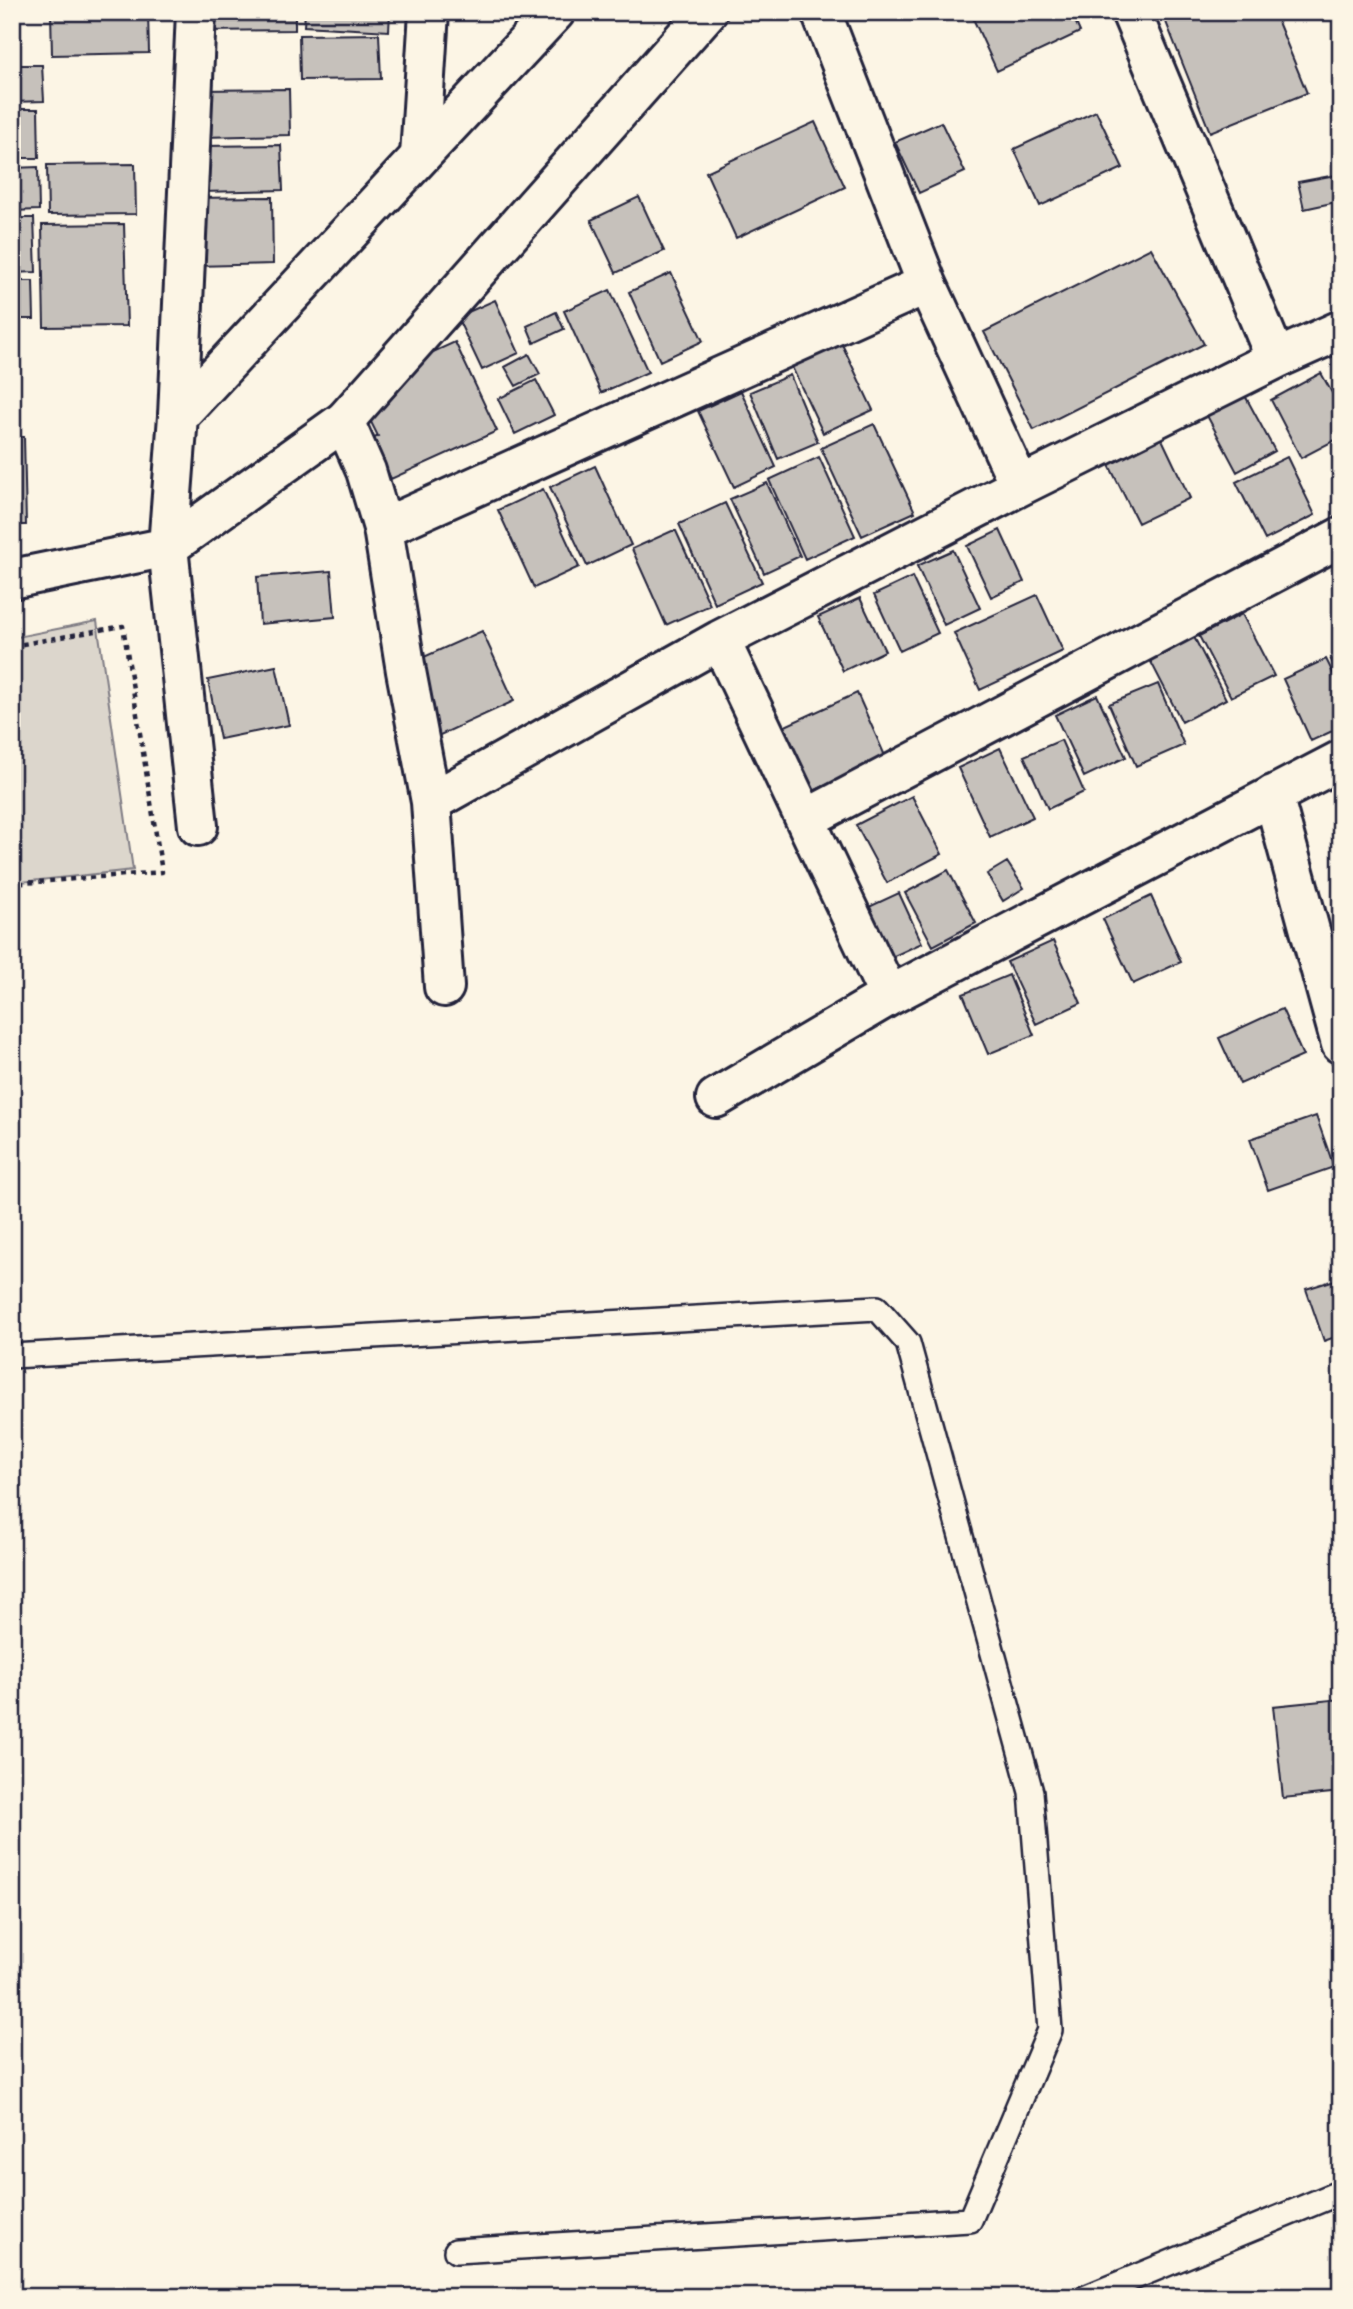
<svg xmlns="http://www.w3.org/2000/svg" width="1353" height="2309" font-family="'Balsamiq Sans',sans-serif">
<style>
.green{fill:#dcd6cc;stroke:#7f7c84;stroke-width:2}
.building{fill:#c6c1bb;stroke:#22223b;stroke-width:2}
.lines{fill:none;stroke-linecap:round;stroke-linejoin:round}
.service-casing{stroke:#22223b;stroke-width:28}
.minor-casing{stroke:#22223b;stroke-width:44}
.tertiary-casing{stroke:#22223b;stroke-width:44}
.path{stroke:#22223b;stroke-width:4.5;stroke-dasharray:5 5;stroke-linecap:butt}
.service{stroke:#fcf5e5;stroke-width:23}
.minor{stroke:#fcf5e5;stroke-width:38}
.tertiary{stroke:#fcf5e5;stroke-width:38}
</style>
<rect width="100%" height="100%" fill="#fcf5e5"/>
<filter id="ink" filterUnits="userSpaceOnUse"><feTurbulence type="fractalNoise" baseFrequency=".0143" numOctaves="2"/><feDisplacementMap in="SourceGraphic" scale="14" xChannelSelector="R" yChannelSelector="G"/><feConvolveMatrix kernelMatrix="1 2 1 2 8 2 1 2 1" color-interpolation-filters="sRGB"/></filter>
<g filter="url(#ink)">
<path class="green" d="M97,621L133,870L12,883V638Z"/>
<path class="building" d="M51,12H148L149,53L52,55Z
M205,12H295V30L206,31Z
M305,12H390L389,31L304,26Z
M970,12H1071L1080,32L997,71Z
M1162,12H1274L1307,93L1210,132Z
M379,34L381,79L300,80L299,35Z
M12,65H42L44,101L12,102Z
M289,89L290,135L204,137L203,90Z
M12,109H38L39,158H12Z
M1096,111L1123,168L1040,206L1014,149Z
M815,122L845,187L736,238L706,172Z
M941,122L965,172L919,193L895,142Z
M281,145L283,190L202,192V146Z
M135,164L136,214L48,215L47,165Z
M38,167L39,210L12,211V168Z
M1341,174V201L1304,209L1298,182Z
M272,197L273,264L196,266L195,198Z
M639,197L664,251L616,273L591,220Z
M12,218H34L36,272L12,273Z
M124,224L127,326L44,327L42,225Z
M1151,248L1204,344L1034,430L984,332Z
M671,273L703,341L660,361L629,292Z
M12,281H33L34,319H12Z
M610,290L648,372L601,393L564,311Z
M495,300L519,353L482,370L457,317Z
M556,312L564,329L534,343L527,326Z
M840,340L873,410L823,433L790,363Z
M455,342L497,431L391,479L373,439L378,436L366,412L411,362Z
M529,354L540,374L516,386L505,367Z
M1321,373L1341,409V437L1301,458L1271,400Z
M790,375L818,442L778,459L750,392Z
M536,380L554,415L515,434L498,399Z
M1242,390L1275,451L1237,472L1204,410Z
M741,391L776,467L734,487L698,411Z
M874,424L915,512L862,536L821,448Z
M1160,435L1190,498L1138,523L1107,461Z
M12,437H24L26,525H12Z
M819,457L855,536L805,559L769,480Z
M1287,457L1315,515L1265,540L1236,482Z
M595,466L631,545L587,566L550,487Z
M767,483L800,556L764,573L730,499Z
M543,489L579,567L534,588L498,510Z
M725,503L762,582L715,604L679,524Z
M1000,530L1024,582L991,597L967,546Z
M672,531H676L710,605L666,625L632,549Z
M953,550L980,608L944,625L917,566Z
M331,571L335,617L260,624L257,577Z
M912,577L938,633L900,651L874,595Z
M1037,595L1063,651L980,690L954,633Z
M860,598L885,651L843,671L818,617Z
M1242,614L1274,676L1231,697L1199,636Z
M482,631L514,701L438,736L406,665Z
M1194,637L1226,699L1182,722L1150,660Z
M1341,652V679L1330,658Z
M1326,659L1341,689V727L1311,741L1283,679Z
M276,666L289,725L220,739L208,680Z
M1158,684L1184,745L1136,766L1109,704Z
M857,693L886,758L800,797L770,733Z
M1097,695L1126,757L1084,777L1055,715Z
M1061,740L1084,792L1048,809L1024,756Z
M1000,748L1033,817L990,837L958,768Z
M912,796L942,854L887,883L856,825Z
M1007,862L1024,888L1003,901L987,874Z
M948,870L976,923L933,946L905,893Z
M899,893L922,943L879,963L856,913Z
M1151,896L1181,962L1133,984L1103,919Z
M1053,941L1081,1003L1036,1024L1007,962Z
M1009,975L1034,1035L988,1054L963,994Z
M1282,1009L1303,1056L1240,1084L1219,1038Z
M1316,1116L1334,1167L1268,1190L1250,1139Z
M1341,1278V1335L1324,1341L1306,1289Z
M1341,1699V1792L1283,1798L1273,1706Z"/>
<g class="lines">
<defs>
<path id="service" d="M12,1356L877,1308L908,1343L1031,1792L1050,2030L970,2220L456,2251
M1087,2297L1341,2192"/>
<path id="minor" d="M821,12L927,284L1020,486
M420,156L429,12
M1276,359L1341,330
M178,416L196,12
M344,421L366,471L383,528L406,671L431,802L720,640L1020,486L1276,359L1131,12
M383,528L927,284
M168,547L198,826
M720,640L889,996
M1273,795L1341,1044
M431,802L444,987
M806,819L1341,537
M716,1098L889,996L1341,760"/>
<path id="tertiary" d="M168,547L178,416L555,12
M12,579L168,547L344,421L707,12"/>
</defs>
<use href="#service" class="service-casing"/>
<use href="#minor" class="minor-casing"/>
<use href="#tertiary" class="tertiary-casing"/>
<path class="path" d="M12,646L123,626L162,872L12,884"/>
<use href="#service" class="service"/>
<use href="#minor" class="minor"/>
<use href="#tertiary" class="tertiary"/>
</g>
</g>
<rect width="1353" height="2309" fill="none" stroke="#fcf5e5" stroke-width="42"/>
<rect x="21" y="21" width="1311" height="2267" fill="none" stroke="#22223b" stroke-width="2.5" filter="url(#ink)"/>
</svg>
